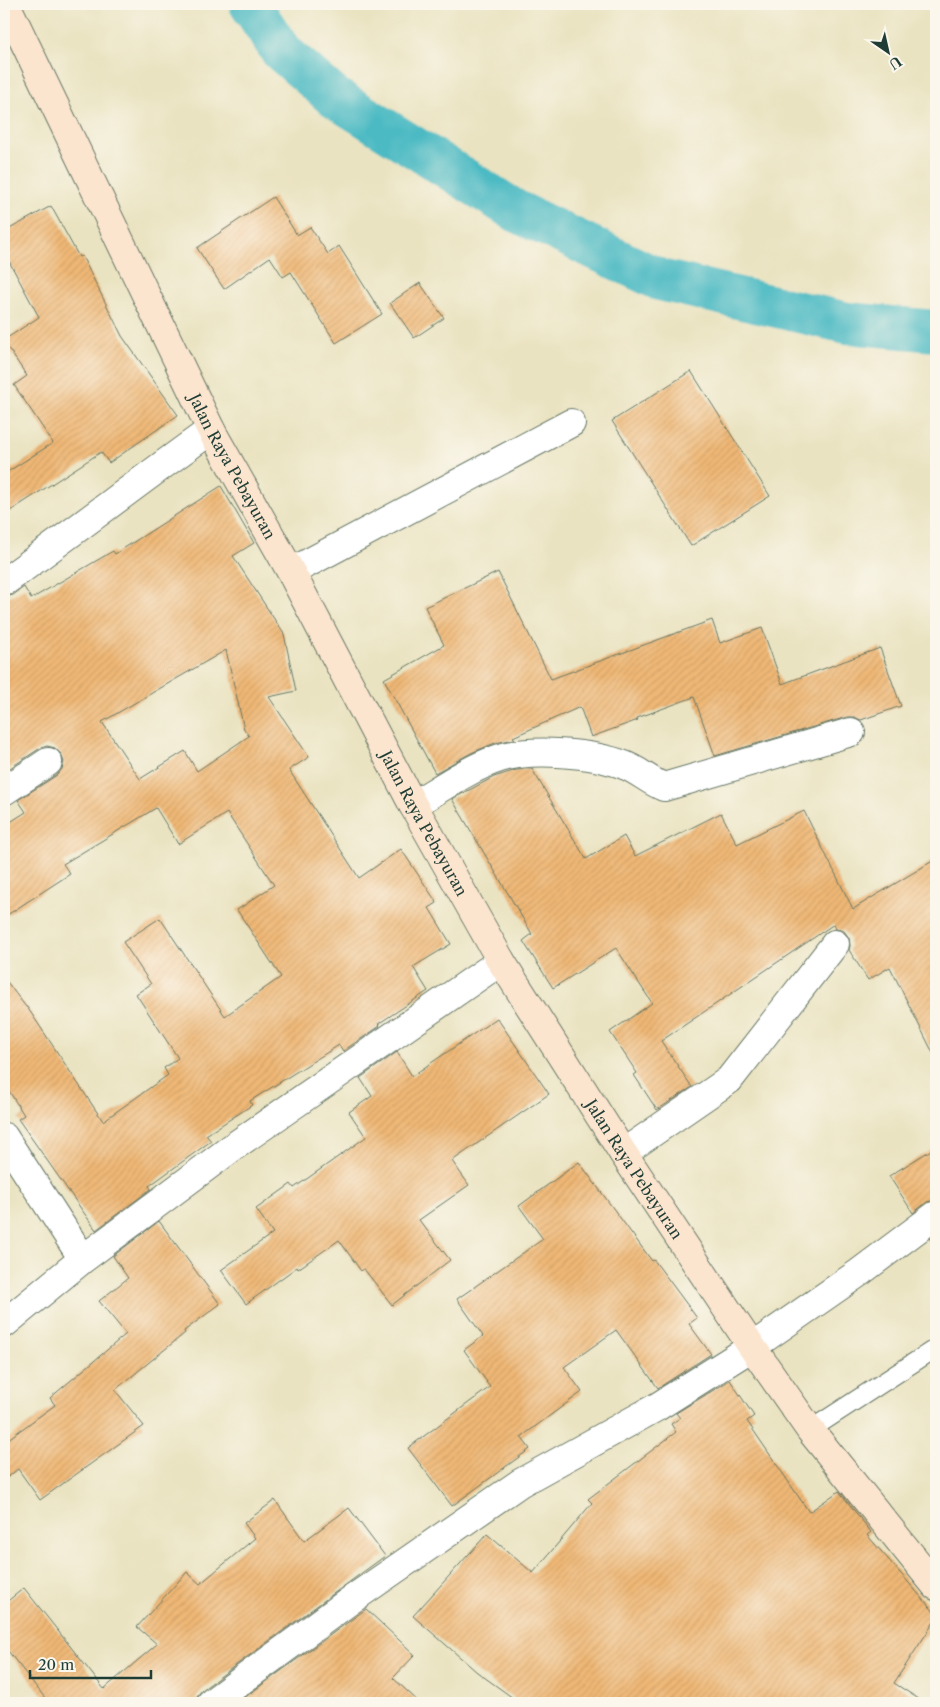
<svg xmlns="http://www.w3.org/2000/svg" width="940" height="1707" font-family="'Libre Caslon Text',serif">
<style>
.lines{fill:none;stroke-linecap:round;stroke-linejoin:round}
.canal{stroke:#4cbac3;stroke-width:42}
.building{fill:url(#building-hatch);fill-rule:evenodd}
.service-casing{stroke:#667765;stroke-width:20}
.minor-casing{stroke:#667765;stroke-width:30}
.secondary-casing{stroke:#667765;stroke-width:30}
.service{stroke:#fff;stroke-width:18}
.minor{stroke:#fff;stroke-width:28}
.secondary{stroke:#fce5cf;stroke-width:28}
.labels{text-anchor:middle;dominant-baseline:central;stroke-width:4;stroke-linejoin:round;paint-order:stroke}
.street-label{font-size:16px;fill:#1f3d34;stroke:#fbf7ec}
</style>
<defs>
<pattern id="building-hatch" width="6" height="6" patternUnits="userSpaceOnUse" patternTransform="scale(1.25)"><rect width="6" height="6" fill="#f0b876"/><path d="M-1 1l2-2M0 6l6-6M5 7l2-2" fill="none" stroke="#cd9f67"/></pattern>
</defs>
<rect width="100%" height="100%" fill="#fbf7ec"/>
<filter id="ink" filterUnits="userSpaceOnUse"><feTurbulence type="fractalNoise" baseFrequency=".02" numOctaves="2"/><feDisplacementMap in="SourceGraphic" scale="10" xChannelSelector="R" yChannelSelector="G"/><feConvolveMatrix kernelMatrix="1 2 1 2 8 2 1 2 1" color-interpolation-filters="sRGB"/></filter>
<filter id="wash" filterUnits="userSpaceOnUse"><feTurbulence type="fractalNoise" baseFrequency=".0096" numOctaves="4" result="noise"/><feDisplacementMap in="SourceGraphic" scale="20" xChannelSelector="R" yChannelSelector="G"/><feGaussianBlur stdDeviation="1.12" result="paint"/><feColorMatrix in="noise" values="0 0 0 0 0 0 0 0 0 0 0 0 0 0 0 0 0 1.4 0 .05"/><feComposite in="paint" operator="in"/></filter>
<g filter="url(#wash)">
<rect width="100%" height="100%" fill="#eae3c1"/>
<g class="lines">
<path class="canal" d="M250,4L281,51L334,97L516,211L660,280L847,323L936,331"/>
</g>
<g id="blocks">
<path class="building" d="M273,197L297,235L310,227L328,254L339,246L382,314L336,343L291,272L283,277L270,257L224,289L197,248Z
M51,206L79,257L82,256L122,336L178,415L109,463L101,452L4,515V474L53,443L14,385L27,376L4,342V340L39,317L4,252V232Z
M420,283L444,318L414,338L390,303Z
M691,371L770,496L691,546L612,421Z
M221,486L254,543L233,556L284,634L296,691L269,697L309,757L289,770L359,878L401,849L437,903L429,908L451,944L413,967L428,991L378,1024L380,1026L343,1051L339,1045L250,1101L252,1105L206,1135L211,1141L149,1186L151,1189L96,1230L18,1119L24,1115L4,1083V978L26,1007H27L103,1121L168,1075L164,1068L178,1058L136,994L151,984L123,942L160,918L225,1016L281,977L237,910L274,885L227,813L178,844L156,808L63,864L70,874L4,917V826L26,812L18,800L57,775L62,769L64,762L61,754L55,748L47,746L39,749L4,772V597L13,595L24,587L31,599L113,551L115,554ZM226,650L244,729L249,736L197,771L185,751L140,779L102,722Z
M498,572L551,679L712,620L720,643L762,628L782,684L880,648L901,706L861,720L854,717H847L715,756L694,697L637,718L638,720L591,737L580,707L513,737L515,739L495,743L471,753L435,773L384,679L444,645L425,607Z
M532,769L586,859L624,836L635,856L721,813L737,844L804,811L853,909L936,859V1059L890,967L868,980L849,950L850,946L849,938L844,931L836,929L834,924L661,1041L692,1087L657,1110L634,1075L637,1073L610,1032L652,1003L616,948L553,988L523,941L532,934L452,799L494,777L516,770Z
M497,1018L549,1094L452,1161L469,1185L419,1220L450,1260L392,1305L364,1269L361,1271L339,1240L298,1269L297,1267L246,1304L221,1270L273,1233L256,1209L291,1184L294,1188L366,1137L349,1112L372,1096L360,1078L397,1052L412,1076Z
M936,1147V1200L927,1202L913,1213L889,1176Z
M579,1162L652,1261L654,1260L697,1318L689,1324L711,1354L658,1388L616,1330L564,1367L582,1392L521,1437L530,1449L452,1506L408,1448L490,1387L486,1382H487L464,1350L483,1336L457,1299L543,1239L519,1206Z
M159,1221L220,1304L184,1331L185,1333L115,1390L144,1426L40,1500L18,1469L4,1480V1442L55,1405L50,1398L126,1334L99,1301L128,1278L113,1256Z
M936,1234V1250L930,1239Z
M730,1380L754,1416L747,1421L809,1512L839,1491L871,1532L867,1535L936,1614V1619L894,1683L925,1703H520L477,1672L413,1616L487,1534L533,1573L592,1503L588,1499L676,1432L671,1424L680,1418L676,1413Z
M275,1500L304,1541L349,1508L385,1556L202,1690L197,1696L196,1703H49L4,1646V1604L24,1588L104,1689L157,1644L137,1627L187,1572L200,1584L255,1538L244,1523Z
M366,1609L415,1655L393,1678L420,1703H237Z"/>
</g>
</g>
<g filter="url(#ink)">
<use href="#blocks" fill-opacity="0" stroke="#667765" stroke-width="1"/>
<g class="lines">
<defs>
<path id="service" d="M810,1430L936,1348"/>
<path id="minor" d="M291,572L571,423
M4,582C74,532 141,480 211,430
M4,791L48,762
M413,805C440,789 469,768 500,758C531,748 593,753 624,765C638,770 649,781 664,787L851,732
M4,1137L83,1259
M623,1153L729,1080L835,944
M4,1324L83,1259L233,1147L501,961
M211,1703L351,1600L520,1483L657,1407L752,1347L860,1272L936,1215"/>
<g id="secondary">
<path id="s1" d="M6,4L211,430L291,572L413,805L501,961L623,1153L752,1347L810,1430L936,1586"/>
</g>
</defs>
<use href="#service" class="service-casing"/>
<use href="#minor" class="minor-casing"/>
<use href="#secondary" class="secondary-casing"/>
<use href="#service" class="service"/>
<use href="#minor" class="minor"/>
<use href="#secondary" class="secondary"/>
</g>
</g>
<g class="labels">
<g class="street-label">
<text stroke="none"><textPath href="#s1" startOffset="515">Jalan Raya Pebayuran</textPath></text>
<text stroke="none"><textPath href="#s1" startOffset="920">Jalan Raya Pebayuran</textPath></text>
<text stroke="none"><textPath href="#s1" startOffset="1325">Jalan Raya Pebayuran</textPath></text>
</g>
</g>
<rect width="940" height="1707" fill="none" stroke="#fbf7ec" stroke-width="20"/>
<g transform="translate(888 52) rotate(146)" stroke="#fbf7ec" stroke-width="4" paint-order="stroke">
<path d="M0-4L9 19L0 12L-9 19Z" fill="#1f3d34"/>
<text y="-8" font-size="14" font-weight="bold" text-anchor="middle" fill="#1f3d34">U</text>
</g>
<path d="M30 1670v8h121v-8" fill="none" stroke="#1f3d34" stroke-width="2.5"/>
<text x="38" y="1670" font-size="15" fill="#1f3d34" stroke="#fbf7ec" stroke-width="4" paint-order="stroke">20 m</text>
</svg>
